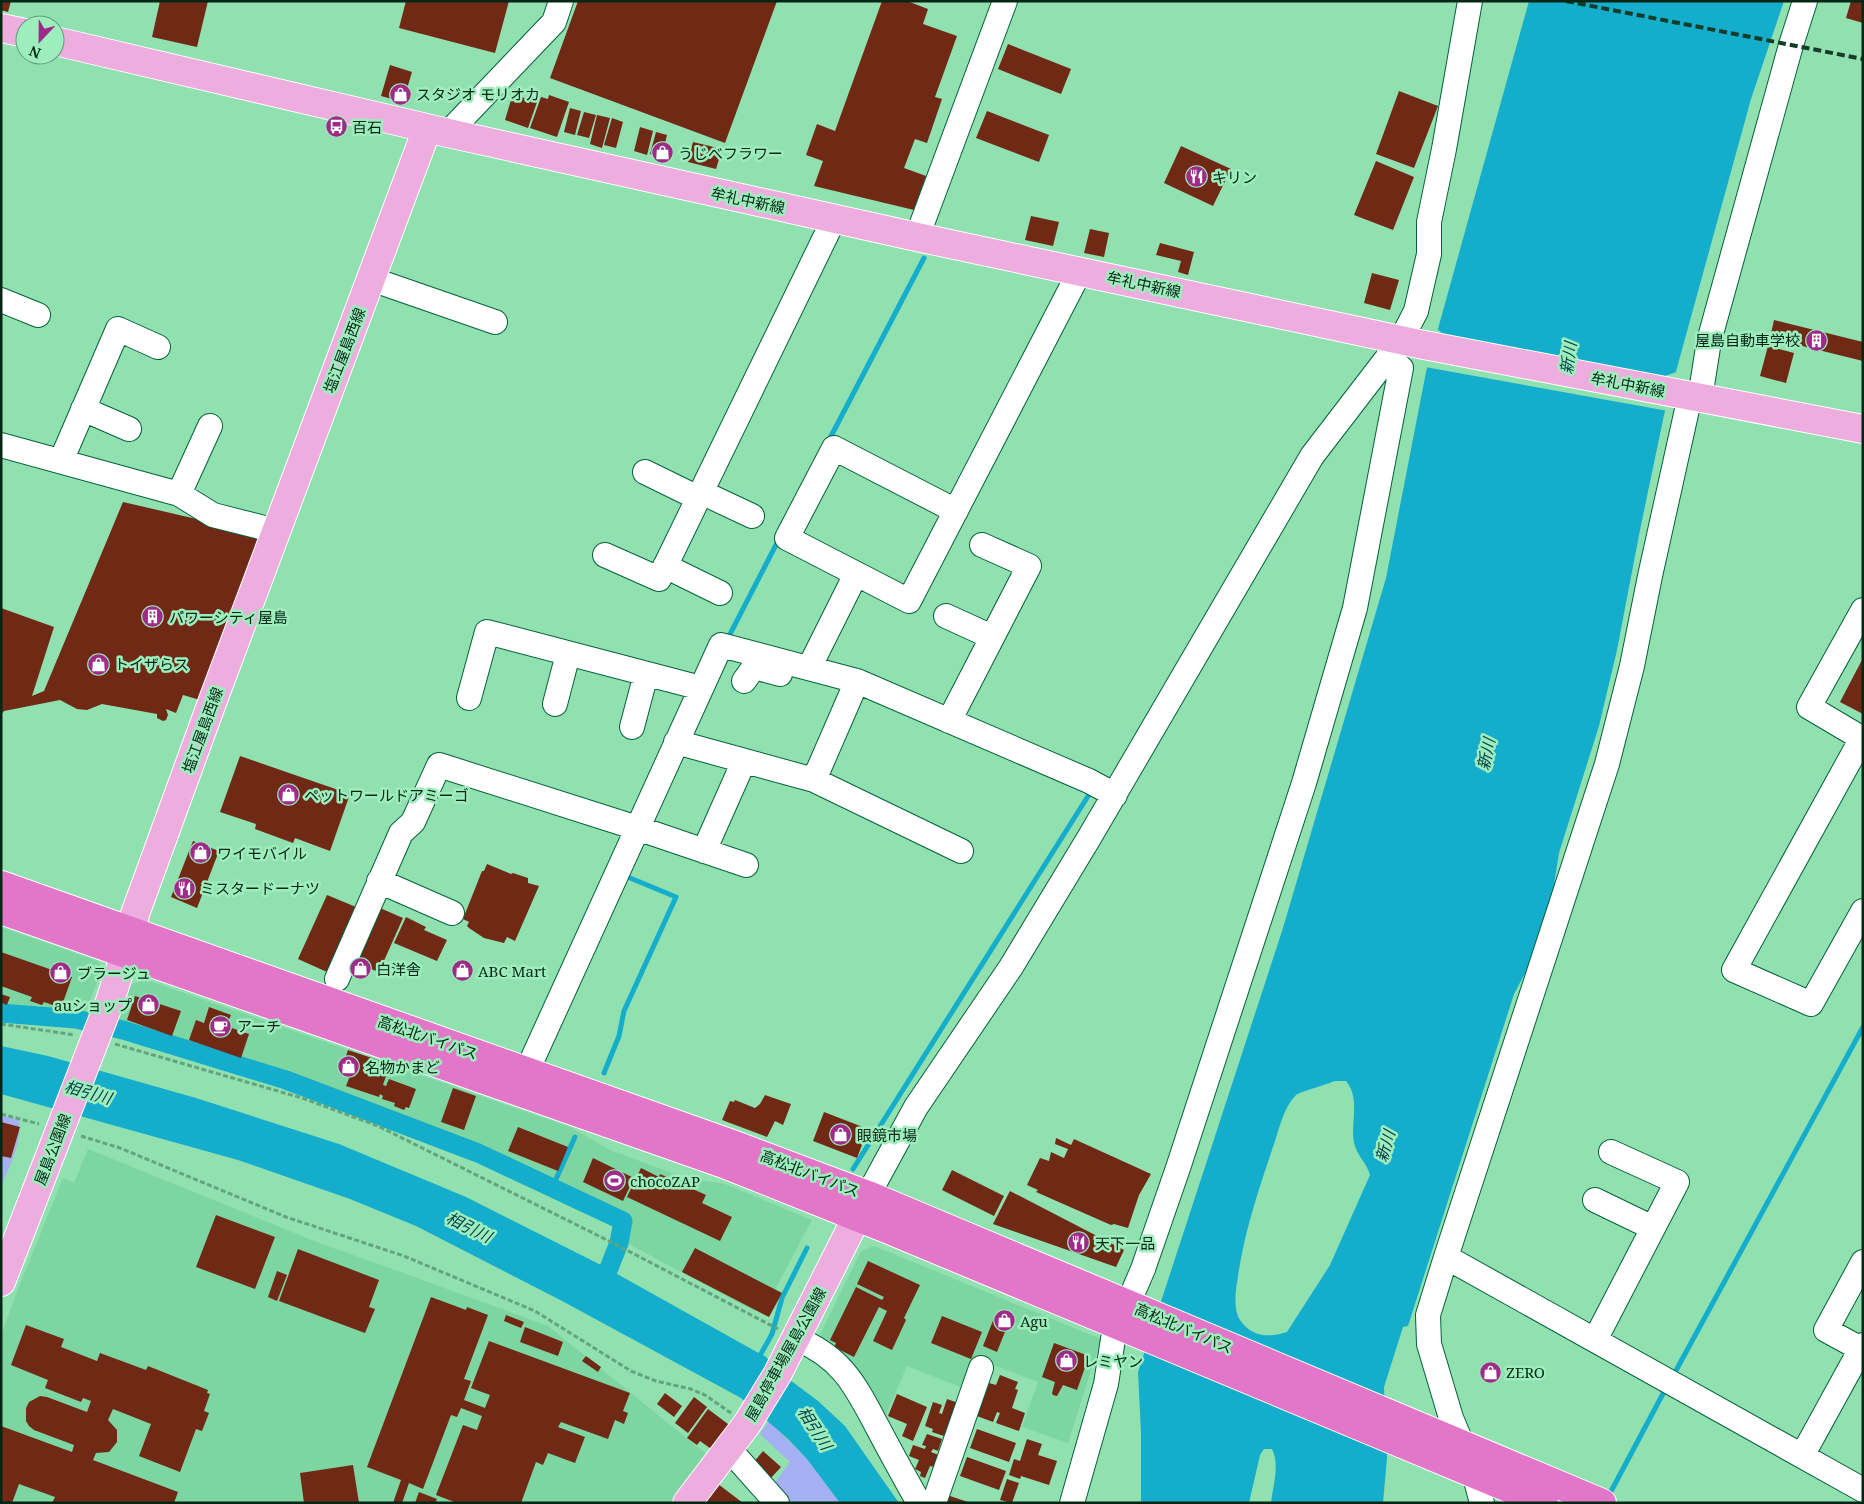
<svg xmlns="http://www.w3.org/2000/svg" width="1864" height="1504" font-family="'Noto Serif','Noto Sans JP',serif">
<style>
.built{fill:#7dd5a1}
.green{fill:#a5b0f2}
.water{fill:#14adcc;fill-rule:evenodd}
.pier{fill:#91e0b0}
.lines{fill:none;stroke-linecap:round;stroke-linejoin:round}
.stream{stroke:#14adcc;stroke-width:5}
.canal{stroke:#14adcc;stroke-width:19}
.building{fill:#6f2915}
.minor-casing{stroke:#026239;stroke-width:26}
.major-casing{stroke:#fff;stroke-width:30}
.highway-casing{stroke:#fff;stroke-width:30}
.path{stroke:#63a37d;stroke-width:3;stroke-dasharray:5 2.5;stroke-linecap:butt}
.minor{stroke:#fff;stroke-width:24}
.major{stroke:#eeaddf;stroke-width:28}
.highway{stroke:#e276c9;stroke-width:28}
.rail{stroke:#153c27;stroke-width:4;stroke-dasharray:8 4;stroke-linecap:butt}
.labels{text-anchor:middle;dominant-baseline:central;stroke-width:5;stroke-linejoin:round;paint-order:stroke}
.poi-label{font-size:15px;fill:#042615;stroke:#9eedbd;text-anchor:start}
.street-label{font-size:15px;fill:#042615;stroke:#9eedbd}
.water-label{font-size:16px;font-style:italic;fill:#003d4a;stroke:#9eedbd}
</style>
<rect width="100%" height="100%" fill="#91e0b0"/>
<path class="built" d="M1,927L98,961L102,968L86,1011L1,1003Z
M147,980L570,1127L610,1150L685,1178L725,1184L812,1220L764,1310L754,1311L623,1241L633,1220L484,1149L291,1073L117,1019L130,984Z
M88,1149L319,1243L398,1271L548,1326L710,1457L674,1503H1V1336L18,1289L63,1178L74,1183Z
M874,1246L1101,1339L1068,1443L1022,1427L1038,1382L980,1360L968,1390L907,1366L883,1422L820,1335L861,1251Z"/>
<path class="green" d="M1,1115L19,1120C22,1142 9,1167 1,1187Z
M769,1421L807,1459L840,1503H785L771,1488L790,1462L760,1434Z"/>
<path class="water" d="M1529,1H1784L1751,99L1664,415L1640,530L1617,650L1599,726L1559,853L1552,897L1531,962L1514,994L1408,1326L1403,1327L1384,1387L1387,1458L1383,1503H1271C1273,1486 1280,1465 1272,1449H1264L1260,1455L1249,1503H1141V1433L1138,1372L1283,928L1386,578L1426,372ZM1335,1081H1346C1361,1099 1350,1122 1354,1143C1357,1156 1367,1163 1370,1175L1330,1265L1287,1332C1270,1338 1251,1337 1240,1320C1234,1311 1235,1293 1237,1283C1243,1236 1258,1191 1273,1147C1279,1130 1283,1108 1296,1095C1300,1092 1328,1084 1335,1081Z
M1,1046L48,1056L196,1098L339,1144L466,1197L601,1265L766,1357L782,1374L818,1401L845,1426L899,1503H840L807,1459L788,1439L741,1398L564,1302L416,1226L350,1199L238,1160L1,1094Z"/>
<path class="pier" d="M1436,328L1444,335L1665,376L1679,371L1668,411L1425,367Z"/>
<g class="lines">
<path class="stream" d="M828,442L924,258
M727,640L779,539
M604,1073L619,1036L624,1011L676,897L623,875
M853,1169L1090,793
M552,1188L575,1137
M758,1359L772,1334L782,1298L807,1248
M1673,1376L1863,1027
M1608,1497L1666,1388"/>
<path class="canal" d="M1,1013L76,1019L123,1030L286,1080L478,1153L623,1221L619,1243L599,1293"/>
</g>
<path class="building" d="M1,1H11L8,12L1,10Z
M160,1H208L197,47L152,37Z
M406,1H509L495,53L399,28Z
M578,1H777L725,143L550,78Z
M882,1H907L928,9L923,24L957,36L935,97L942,99L927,143L915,139L904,168L926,176L914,210L814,186L823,161L806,155L817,124L835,131Z
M1851,1H1863V23L1846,18Z
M1008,44L1071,69L1061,94L998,69Z
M390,65L412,72L403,102L381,96Z
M1399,91L1438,106L1414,168L1376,154Z
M549,95L569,102L557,137L530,128L541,97L548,99Z
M518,96L537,102L528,128L505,120L511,100L516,102Z
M570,108L581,111L575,135L564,132Z
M987,111L1049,135L1039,162L976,138Z
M584,112L596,115L589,138L577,135Z
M597,115L610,118L602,148L590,144Z
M612,118L623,122L616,148L604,145Z
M640,127L653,131L647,155L634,151Z
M656,132L667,135L664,147L672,149L670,160L650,154Z
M693,142L722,149L716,169L688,162Z
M1181,146L1231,169L1213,206L1164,183Z
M1376,161L1414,177L1393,230L1354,215Z
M1031,216L1059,222L1053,246L1025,240Z
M1090,229L1109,233L1104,257L1084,253Z
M1160,243L1194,252L1188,275L1178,272L1181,261L1156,255Z
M1372,273L1399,280L1390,310L1364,303Z
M1774,320L1863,342V361L1770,338Z
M1768,346L1794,353L1786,383L1760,376Z
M123,502L261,534L200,700L183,695L176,713L166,709L168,715L166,720L163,721L157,718V714L102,704L87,710L77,709L60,700L4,711L1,715V608L54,627L32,696L44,691Z
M1863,658V714L1840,702Z
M240,756L350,794L330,851L295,838L293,843L255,829L256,824L220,812Z
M193,841L219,851L197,908L171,897Z
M487,864L511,874L513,873L528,878V883L539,886L515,941L507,937L504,943L484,938L469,928L467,926L469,922L463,919L482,871H484Z
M327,895L356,907L327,972L298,959Z
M380,908L403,918L379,972L371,969V971L357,962Z
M406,917L426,927L424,930L447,940L437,961L394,943Z
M1,952L72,977L61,1008L44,1002L42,1005L30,1001L32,997L1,986Z
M1,994L10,997L7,1005L1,1003Z
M135,996L181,1011L172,1036L127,1020Z
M209,1007L231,1015L226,1026L249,1034L241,1058L189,1040L196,1020L204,1023Z
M348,1050L390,1064L383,1085L386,1086L389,1079L416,1089L409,1108L406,1107L404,1110L394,1106L395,1103L382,1099L383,1096L380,1094L379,1097L346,1086L352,1071L342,1068Z
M453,1088L476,1096L464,1130L441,1122Z
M765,1095L791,1104L783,1125L775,1121L767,1137L722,1120L730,1101L734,1102L735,1100L755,1108L760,1104Z
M824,1112L868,1129L857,1158L813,1141Z
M1,1122L20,1127L11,1158L1,1156Z
M518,1127L568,1147L558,1171L508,1151Z
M1056,1138L1071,1145L1074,1139L1151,1174L1139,1195L1128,1228L1114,1224L1111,1225L1036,1192L1038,1190L1027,1185L1040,1158L1049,1161L1051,1152L1064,1158L1068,1149L1055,1144Z
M593,1158L634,1178L623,1201L583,1182Z
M641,1168L659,1177L660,1174L706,1195L702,1203L732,1217L720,1241L627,1197Z
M952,1170L1004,1196L994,1216L942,1190Z
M1010,1191L1124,1250L1116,1267L993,1224Z
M216,1215L275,1237L255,1289L196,1267Z
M695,1248L782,1293L769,1317L682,1272Z
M298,1249L379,1280L369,1307L375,1309L365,1333L279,1301Z
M868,1261L920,1285L904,1318L906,1320L892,1350L873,1341L887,1311L879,1307L854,1357L834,1347L836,1343L830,1340L856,1287L882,1300L884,1297L857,1284Z
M277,1271L287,1275L277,1301L268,1297Z
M431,1297L466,1310L467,1307L488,1315L464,1379L471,1381L464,1400L485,1408L490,1395L471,1388L489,1341L630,1393L623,1411L628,1413L624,1424L615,1420L608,1439L561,1422L558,1427L585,1437L575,1463L548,1453L543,1465L536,1462L521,1503H457L436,1495L463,1425L477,1430L482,1416L461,1408L457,1417L451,1415L423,1489L409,1483L402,1503H393L401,1480L367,1467Z
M996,1313L1010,1319L997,1352L983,1346Z
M506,1315L524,1322L521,1328L504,1321Z
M942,1316L982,1332L971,1359L931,1343Z
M26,1325L64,1339L61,1347L97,1361L100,1353L146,1370L148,1366L208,1390L207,1393L210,1394L204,1411L209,1413L202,1431L196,1429L180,1472L139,1456L151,1424L113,1409L108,1420L117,1430V1442L109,1452L96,1453L93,1460L178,1492L174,1503H52L55,1497L19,1484L12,1503H1V1426L72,1452L74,1445L34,1430L29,1426L26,1421V1408L29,1402L40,1396L47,1397L87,1412L91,1401L83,1398L81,1402L45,1388L48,1380L11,1365Z
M525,1327L563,1342L558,1356L520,1342Z
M1054,1343L1089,1356L1077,1390L1063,1385L1057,1396L1053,1395L1052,1393L1055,1382L1042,1377Z
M586,1356L601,1367L598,1372L582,1361Z
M1000,1375L1018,1382L1015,1389L1018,1390L1012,1408L1025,1413L1019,1431L996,1423L1000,1413L997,1412L993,1422L977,1416L989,1383L996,1385Z
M665,1393L682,1406L674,1417L657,1404Z
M897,1394L927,1407L913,1441L902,1436L907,1424L888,1416Z
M694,1397L707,1407L688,1433L675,1423Z
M947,1399L961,1404L947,1437L932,1432L933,1429L925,1426L933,1402L942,1405L939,1413L942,1414Z
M708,1409L732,1427L714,1451L700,1441L697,1445L687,1438Z
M977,1429L1016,1443L1009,1462L970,1448Z
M927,1434L942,1439L938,1451L933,1449L931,1452L941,1456L937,1468L930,1466L925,1478L920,1476L921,1472L915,1469L919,1460L909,1456L913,1445L925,1449L926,1446L922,1445Z
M1027,1439L1042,1444L1038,1455L1057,1461L1049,1485L1021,1476L1020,1479L1009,1475L1014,1459L1020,1461Z
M763,1451L781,1467L770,1479L753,1463Z
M967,1457L1006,1471L999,1490L960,1476Z
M353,1465L359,1503H304L300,1473Z
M1007,1479L1019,1483L1012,1503L1000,1500Z
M718,1484L743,1503H704Z
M419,1492L437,1499L436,1501L440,1503H415Z
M947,1495L968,1502V1503H944Z"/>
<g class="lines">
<defs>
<path id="minor" d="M448,133L554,22L561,1
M917,237L1005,1
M371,279L495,322
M1,300L38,315
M1690,396L1650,576L1632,666L1607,764L1446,1257L1863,1490
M1700,398L1709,341L1791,45L1805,1
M83,409L129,429
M1,445L179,494L213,515L276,531
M61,461L118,329L158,347
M645,472L698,498
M701,492L752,516
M179,494L210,426
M956,511L834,448L787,538L909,601L1080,271
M605,555L659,579L834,219
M665,566L720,593
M1863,610L1809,707L1863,739
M946,616L992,637
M809,668L856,574
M744,681L754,667L780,674
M857,681L814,780L961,851
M469,698L487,632L701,688
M555,704L568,654
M949,721L1029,566L982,545
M632,727L646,674
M1862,738L1734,970L1811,1004L1863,911
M676,742L814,780
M704,851L744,761
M379,881L452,913
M337,979L401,833L413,822L439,765L637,828L746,865
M527,1071L721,645L857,681L1089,781L1115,795
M868,1195L916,1107L1011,967L1089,838L1312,456L1401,340L1416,311L1429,254V222L1444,149L1470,1
M1595,1200L1653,1228
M1446,1257L1428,1315L1429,1344L1451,1418L1474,1473L1482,1503
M797,1339C843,1358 856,1387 878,1428C891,1453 905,1478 919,1503
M1595,1340L1677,1182L1611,1152
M1861,1349L1826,1330L1863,1262
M729,1449L777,1503
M1802,1456L1863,1345
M934,1503L981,1368
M1072,1503L1106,1384L1113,1339L1143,1269L1178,1168L1304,783L1355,608L1401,368L1388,356"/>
<path id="major" d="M1,28L25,33
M55,41L448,133L917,237L1419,344L1863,429
M1,1282L110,1001L132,932L135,914L213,700L427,129
M687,1503L747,1424L777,1375L867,1197"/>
<path id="highway" d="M1,885L732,1144L868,1195L1602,1503
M1,910L724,1164L887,1229L1544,1503"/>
</defs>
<use href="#minor" class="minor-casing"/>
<use href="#major" class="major-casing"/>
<use href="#highway" class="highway-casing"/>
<path class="path" d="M1,1024L75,1035
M115,1044L302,1098L378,1126L613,1243L778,1329
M1,1114L39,1124
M81,1136L120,1148L286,1217L404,1256L535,1311L631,1371L656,1381L691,1389L705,1395L731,1413"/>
<use href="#minor" class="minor"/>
<use href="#major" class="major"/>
<use href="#highway" class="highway"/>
<path class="rail" d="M1566,1L1863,59"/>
</g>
<defs>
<symbol id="shop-disc" viewBox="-11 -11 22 22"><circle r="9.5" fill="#9e2b88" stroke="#9eedbd"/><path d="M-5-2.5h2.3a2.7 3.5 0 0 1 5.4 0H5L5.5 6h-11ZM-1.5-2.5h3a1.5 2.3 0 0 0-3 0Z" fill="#fff"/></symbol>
<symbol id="bus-disc" viewBox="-11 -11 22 22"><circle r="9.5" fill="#9e2b88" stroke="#9eedbd"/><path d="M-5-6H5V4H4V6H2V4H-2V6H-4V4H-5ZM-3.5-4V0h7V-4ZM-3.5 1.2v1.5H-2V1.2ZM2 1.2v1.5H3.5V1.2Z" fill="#fff"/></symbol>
<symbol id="restaurant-disc" viewBox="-11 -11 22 22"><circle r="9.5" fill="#9e2b88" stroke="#9eedbd"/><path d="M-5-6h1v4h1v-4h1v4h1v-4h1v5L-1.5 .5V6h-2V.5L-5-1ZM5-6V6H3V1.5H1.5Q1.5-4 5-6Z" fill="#fff"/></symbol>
<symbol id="building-disc" viewBox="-11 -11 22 22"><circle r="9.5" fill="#9e2b88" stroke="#9eedbd"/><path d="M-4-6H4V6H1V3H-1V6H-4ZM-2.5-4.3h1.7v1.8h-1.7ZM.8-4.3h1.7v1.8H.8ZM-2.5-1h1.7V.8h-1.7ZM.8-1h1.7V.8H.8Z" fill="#fff"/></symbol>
<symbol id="cafe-disc" viewBox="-11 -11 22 22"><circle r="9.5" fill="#9e2b88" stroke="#9eedbd"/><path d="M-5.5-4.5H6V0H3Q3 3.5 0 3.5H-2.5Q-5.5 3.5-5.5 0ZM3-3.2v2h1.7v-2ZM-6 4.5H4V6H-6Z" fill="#fff"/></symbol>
<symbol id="stadium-disc" viewBox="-11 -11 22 22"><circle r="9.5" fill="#9e2b88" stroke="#9eedbd"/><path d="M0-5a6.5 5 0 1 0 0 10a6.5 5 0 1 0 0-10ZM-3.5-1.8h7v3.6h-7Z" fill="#fff"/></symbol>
</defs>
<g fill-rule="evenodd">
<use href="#shop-disc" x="388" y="82" width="25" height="25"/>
<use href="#bus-disc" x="324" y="114" width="25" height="25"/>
<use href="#shop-disc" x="650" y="140" width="25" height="25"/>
<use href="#restaurant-disc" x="1184" y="164" width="25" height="25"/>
<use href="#building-disc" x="1804" y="328" width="25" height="25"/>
<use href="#building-disc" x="140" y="604" width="25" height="25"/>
<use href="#shop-disc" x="86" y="652" width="25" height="25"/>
<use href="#shop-disc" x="276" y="782" width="25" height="25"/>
<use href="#shop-disc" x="188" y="840" width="25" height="25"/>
<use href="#restaurant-disc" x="172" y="876" width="25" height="25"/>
<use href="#shop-disc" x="348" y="956" width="25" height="25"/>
<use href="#shop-disc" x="450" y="958" width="25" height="25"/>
<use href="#shop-disc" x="48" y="960" width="25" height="25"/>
<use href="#shop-disc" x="136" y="992" width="25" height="25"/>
<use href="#cafe-disc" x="208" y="1014" width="25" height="25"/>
<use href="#shop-disc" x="336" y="1054" width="25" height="25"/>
<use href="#shop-disc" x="828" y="1122" width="25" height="25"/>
<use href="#stadium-disc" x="602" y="1168" width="25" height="25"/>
<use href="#restaurant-disc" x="1066" y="1230" width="25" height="25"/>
<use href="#shop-disc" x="992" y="1308" width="25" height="25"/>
<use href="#shop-disc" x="1054" y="1348" width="25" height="25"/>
<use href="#shop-disc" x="1478" y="1360" width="25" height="25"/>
</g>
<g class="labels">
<g class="poi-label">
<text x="416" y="94">スタジオ モリオカ</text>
<text x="352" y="127">百石</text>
<text x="678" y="153">うじべフラワー</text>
<text x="1212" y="177">キリン</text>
<text x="1800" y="340" text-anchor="end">屋島自動車学校</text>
<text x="169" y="617">パワーシティ屋島</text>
<text x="114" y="664">トイザらス</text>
<text x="304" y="795">ペットワールドアミーゴ</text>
<text x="217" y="853">ワイモバイル</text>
<text x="200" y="888">ミスタードーナツ</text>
<text x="376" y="969">白洋舎</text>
<text x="478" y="971">ABC Mart</text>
<text x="77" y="973">ブラージュ</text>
<text x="132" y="1005" text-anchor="end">auショップ</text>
<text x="237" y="1026">アーチ</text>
<text x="365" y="1067">名物かまど</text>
<text x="857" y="1135">眼鏡市場</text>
<text x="630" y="1181">chocoZAP</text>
<text x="1095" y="1243">天下一品</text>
<text x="1020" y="1321">Agu</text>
<text x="1083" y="1361">レミヤン</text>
<text x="1506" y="1372">ZERO</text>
</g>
<g class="street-label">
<text transform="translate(748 200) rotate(12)">牟礼中新線</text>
<text transform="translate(1144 284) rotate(12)">牟礼中新線</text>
<text transform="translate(344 350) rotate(-69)">塩江屋島西線</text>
<text transform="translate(1628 384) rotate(11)">牟礼中新線</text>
<text transform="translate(202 730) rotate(-70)">塩江屋島西線</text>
<text transform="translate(428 1037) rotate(19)">高松北バイパス</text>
<text transform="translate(52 1149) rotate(-69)">屋島公園線</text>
<text transform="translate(810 1173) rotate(21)">高松北バイパス</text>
<text transform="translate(1184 1328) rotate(23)">高松北バイパス</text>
<text transform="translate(785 1354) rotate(-61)">屋島停車場屋島公園線</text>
</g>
<g class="water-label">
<text transform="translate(1568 358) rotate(-82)">新川</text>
<text transform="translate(1486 754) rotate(-78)">新川</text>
<text transform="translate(88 1092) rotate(16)">相引川</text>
<text transform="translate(1385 1146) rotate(-74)">新川</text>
<text transform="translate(469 1227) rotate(26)">相引川</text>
<text transform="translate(815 1428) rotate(57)">相引川</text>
</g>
</g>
<rect width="1864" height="1504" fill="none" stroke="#042615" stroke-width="5"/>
<g transform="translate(40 40) rotate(202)"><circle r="24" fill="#9eedbd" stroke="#609d7a"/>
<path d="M0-4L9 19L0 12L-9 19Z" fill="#9e2b88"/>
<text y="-8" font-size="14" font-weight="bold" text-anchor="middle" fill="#042615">N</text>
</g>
</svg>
